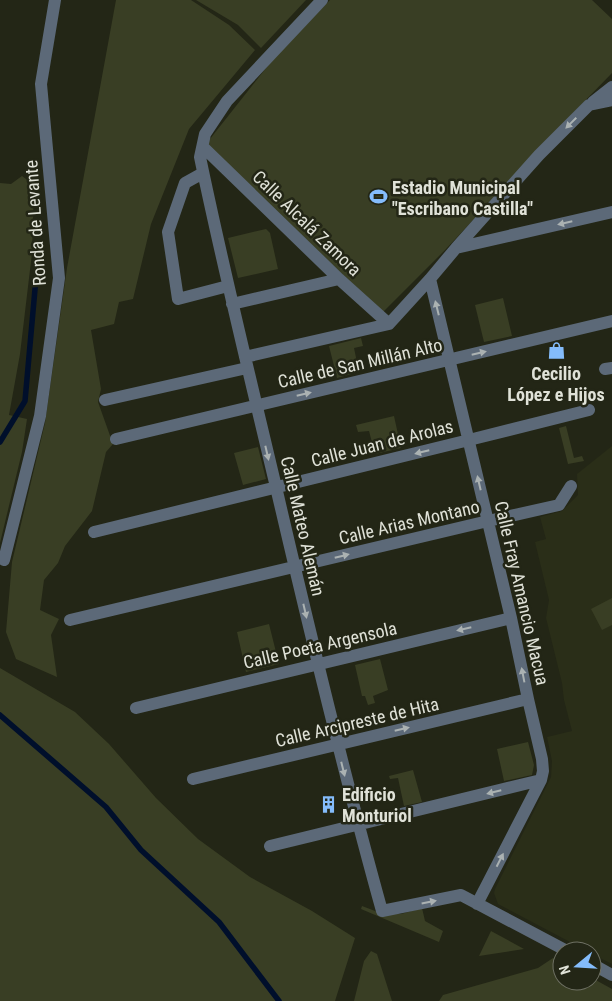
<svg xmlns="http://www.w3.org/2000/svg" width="612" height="1001" font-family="'Roboto Condensed',sans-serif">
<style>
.built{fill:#2a2e18}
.green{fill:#393e24}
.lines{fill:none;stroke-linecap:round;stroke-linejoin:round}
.stream{stroke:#000f2b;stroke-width:5.5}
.street{stroke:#5c6978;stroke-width:12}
.oneway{fill:#abb2b2}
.labels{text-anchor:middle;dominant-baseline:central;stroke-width:5;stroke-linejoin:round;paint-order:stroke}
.poi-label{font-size:18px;font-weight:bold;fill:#e0e2d8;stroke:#232616;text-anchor:start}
.street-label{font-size:18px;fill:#e0e2d8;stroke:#232616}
</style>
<rect width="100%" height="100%" fill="#232616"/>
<path class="built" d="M612,446V964L592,954V951H587L498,904L494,893L495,889L551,777L552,761L547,737L572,731L564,700L562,683L546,618L549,600L535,542L546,539L540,517L562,511L578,495L577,474Z"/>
<path class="green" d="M116,0H191L229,25L255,50L189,129L151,224L133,299L119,302L114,324L91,330L101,389L98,402L113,444L106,452L92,511L65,546L58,563L44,580L40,610L59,619L51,635L57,677L16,659L6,632L12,562L45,423L67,268Z
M196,0H306L261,48L238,25Z
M330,0H592L612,19V73L574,112L445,250L382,313L206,144L274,58Z
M22,176L34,185L32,253L20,354L9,415L27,419L22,452L0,543V183L11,184Z
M266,229L270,233L278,269L238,278L228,238Z
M503,298L512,336L484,342L475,305Z
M361,338L363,346L354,348L359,372L337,378L329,346Z
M394,416L401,448L375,454L369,431L358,432L356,425Z
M566,426L574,458L582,456L584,461L568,464L559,428Z
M258,447L266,479L243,485L234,453Z
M612,598V625L602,630L591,609Z
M269,624L279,664L246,672L237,632Z
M380,659L388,690L373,696L375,703L368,705L365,696H362L355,665Z
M0,668L75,712L109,744L156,798L198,839L250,877L312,911L355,938L335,1001H0Z
M528,742L534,765L532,775L504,781L497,749Z
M413,770L422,802L404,806L398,778L390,779L389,776Z
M362,906L383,914H401L422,908L425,921L443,931L439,942L361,909Z
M491,931L524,949L479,956Z
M371,951L377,954L392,1001H354L364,961Z
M553,958L562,963V981H592V978L612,989V1001H439L443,995L538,968Z"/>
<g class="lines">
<path class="stream" d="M0,442L25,401L36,278
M0,715L106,807L141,850L219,922L279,1001"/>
<path class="street" d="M322,0L227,101L205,134L200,157C223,268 250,377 276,487C309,629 343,771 382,911L461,895L567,951
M593,102L612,87
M203,147L339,279L389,324
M203,173L185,183L168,232L178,299L228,286
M456,248L539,155L589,105L612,100
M430,279L511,618L528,699L542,759L543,771L541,780L477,904
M232,304L339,279
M389,324L430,279L456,248L612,212
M245,357L389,324
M605,369L612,368
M105,400L247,368
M116,439L612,321
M94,532L469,440L589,410
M4,560L40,416L59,278L41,84L55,0
M70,620L488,521L559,505L571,486
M136,708L511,618
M193,779L528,699
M270,846L541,780
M592,964L612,975"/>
</g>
<defs><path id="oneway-solid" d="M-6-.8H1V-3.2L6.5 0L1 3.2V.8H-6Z" transform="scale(1.25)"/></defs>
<g class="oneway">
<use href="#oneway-solid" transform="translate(571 123) rotate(135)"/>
<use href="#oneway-solid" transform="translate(565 223) rotate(167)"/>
<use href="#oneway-solid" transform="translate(437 308) rotate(-104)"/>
<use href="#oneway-solid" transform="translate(479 353) rotate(-13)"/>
<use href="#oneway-solid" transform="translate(304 394) rotate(-13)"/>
<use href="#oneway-solid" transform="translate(422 452) rotate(166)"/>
<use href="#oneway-solid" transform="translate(267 453) rotate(77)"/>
<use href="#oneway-solid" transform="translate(479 483) rotate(-103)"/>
<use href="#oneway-solid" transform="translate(342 556) rotate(-14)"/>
<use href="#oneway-solid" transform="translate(305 611) rotate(77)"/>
<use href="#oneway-solid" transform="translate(464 629) rotate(167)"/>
<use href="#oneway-solid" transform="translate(523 675) rotate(-101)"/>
<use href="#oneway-solid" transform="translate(402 729) rotate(-13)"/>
<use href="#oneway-solid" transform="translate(343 769) rotate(76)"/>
<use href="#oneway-solid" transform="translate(494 792) rotate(166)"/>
<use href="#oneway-solid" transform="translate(500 860) rotate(-63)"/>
<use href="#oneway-solid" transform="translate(429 902) rotate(-11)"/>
</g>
<defs>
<symbol id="stadium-bare" viewBox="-9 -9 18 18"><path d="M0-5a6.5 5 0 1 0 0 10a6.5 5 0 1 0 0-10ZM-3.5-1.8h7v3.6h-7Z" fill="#84bcfb" stroke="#232616" stroke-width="2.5" paint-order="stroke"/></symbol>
<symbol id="shop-bare" viewBox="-9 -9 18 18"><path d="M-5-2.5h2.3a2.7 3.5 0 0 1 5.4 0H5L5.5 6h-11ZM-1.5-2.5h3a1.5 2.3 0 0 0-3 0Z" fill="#84bcfb" stroke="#232616" stroke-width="2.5" paint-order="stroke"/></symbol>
<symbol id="building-bare" viewBox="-9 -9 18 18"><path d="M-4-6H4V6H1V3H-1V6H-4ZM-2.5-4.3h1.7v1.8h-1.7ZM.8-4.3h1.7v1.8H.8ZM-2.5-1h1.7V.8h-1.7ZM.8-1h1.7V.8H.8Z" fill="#84bcfb" stroke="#232616" stroke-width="2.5" paint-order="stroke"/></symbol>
</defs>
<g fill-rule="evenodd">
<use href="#stadium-bare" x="366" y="184" width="25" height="25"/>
<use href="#shop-bare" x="544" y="338" width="25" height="25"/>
<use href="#building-bare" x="316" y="792" width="25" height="25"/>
</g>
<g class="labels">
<g class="poi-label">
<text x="392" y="187">Estadio Municipal<tspan x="392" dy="21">"Escribano Castilla"</tspan></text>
<text x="556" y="373" text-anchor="middle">Cecilio<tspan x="556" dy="21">López e Hijos</tspan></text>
<text x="342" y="794">Edificio<tspan x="342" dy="21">Monturiol</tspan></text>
</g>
<g class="street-label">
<text transform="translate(35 223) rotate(-94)">Ronda de Levante</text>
<text transform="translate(307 223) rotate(44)">Calle Alcalá Zamora</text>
<text transform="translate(360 363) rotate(-13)">Calle de San Millán Alto</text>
<text transform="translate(382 443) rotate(-14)">Calle Juan de Arolas</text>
<text transform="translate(409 522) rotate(-13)">Calle Arias Montano</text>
<text transform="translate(303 526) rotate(77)">Calle Mateo Alemán</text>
<text transform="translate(522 593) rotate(77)">Calle Fray Amancio Macua</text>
<text transform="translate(320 645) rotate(-13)">Calle Poeta Argensola</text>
<text transform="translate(357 722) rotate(-13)">Calle Arcipreste de Hita</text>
</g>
</g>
<g transform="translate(577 966) rotate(252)"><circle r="24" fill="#232616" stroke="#6f7164"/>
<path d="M0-4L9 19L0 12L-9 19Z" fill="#84bcfb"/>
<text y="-8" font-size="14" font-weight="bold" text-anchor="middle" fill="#e0e2d8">N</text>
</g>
</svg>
